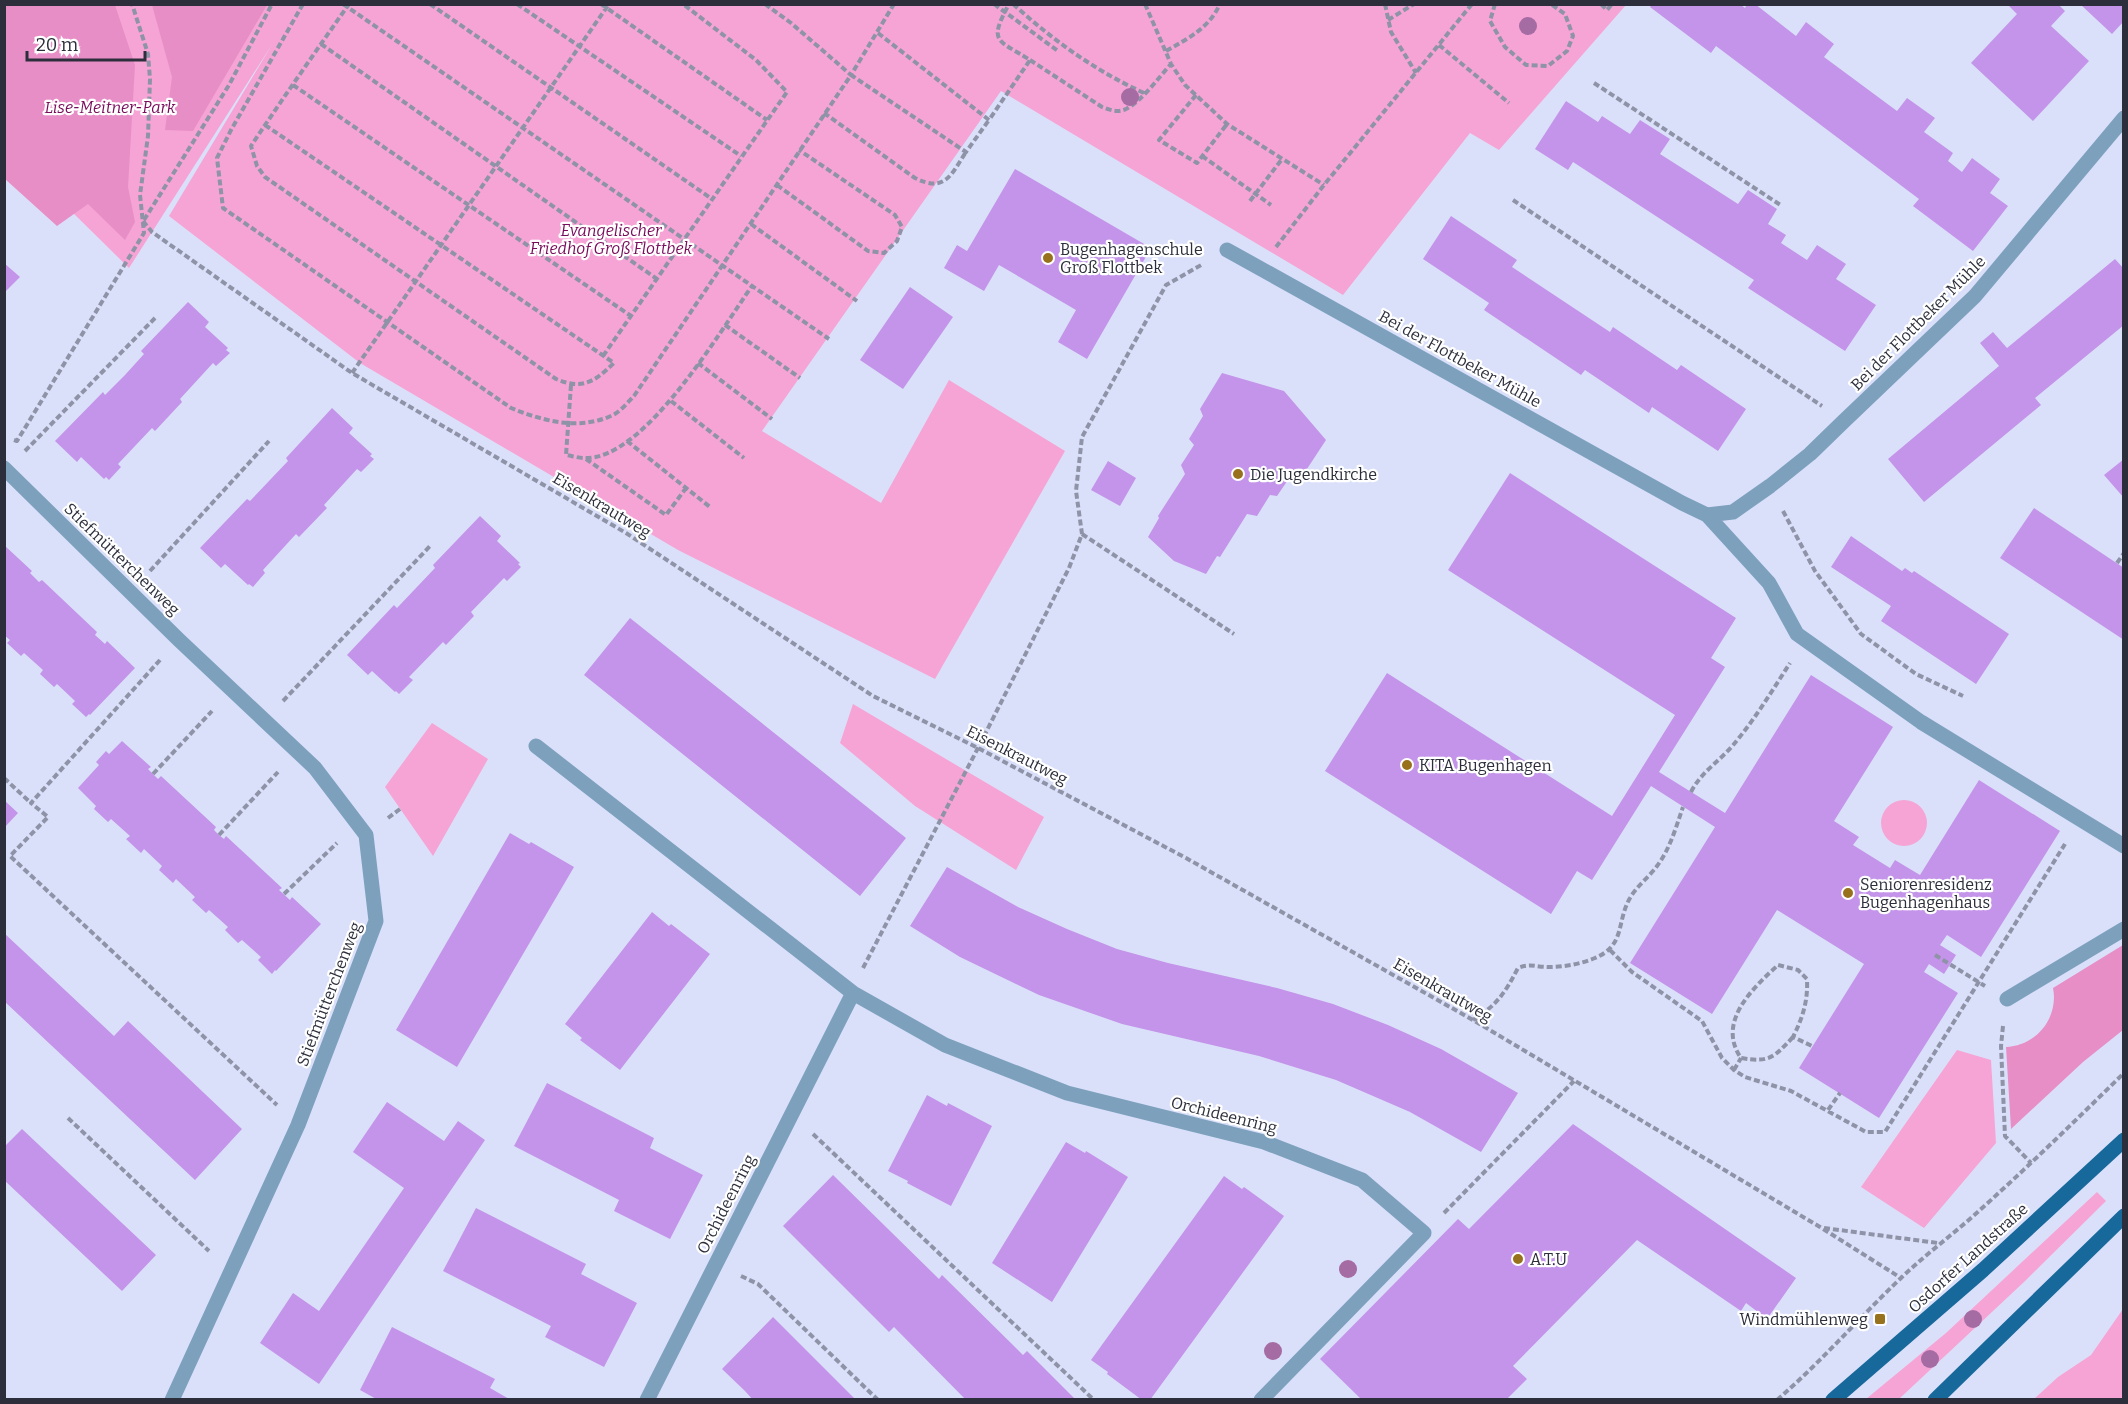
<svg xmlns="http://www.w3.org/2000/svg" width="2128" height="1404" font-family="Bitter,serif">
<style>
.green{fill:#f5a4d5}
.forest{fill:#e78ec6}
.building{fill:#c394e9}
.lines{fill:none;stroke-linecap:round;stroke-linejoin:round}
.path{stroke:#8f93a7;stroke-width:4;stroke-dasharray:6 3;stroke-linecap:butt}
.minor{stroke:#7da1bd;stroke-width:15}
.major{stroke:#18699b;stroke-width:15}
.tree{fill:#a56ba3}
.poi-dot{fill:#97711c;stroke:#fff;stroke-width:2}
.labels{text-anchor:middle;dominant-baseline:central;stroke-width:4.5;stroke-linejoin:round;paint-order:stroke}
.park-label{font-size:16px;font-style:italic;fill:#780c5b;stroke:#fff}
.poi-label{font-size:16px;fill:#2c2f3b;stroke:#fff;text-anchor:start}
.street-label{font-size:16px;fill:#2c2f3b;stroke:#fff}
</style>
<rect width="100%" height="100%" fill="#dbe0fa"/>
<path class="green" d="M4,5H1626L1499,150L1470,133L1343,295L1001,91L762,431L881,503L949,380L1065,451L935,679L678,550L360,363L169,216L273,43L129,268L5,146Z
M853,704L1044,817L1016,870L915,806L840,743Z
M432,723L488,759L433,856L385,787Z
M1881 823a23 23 0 1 1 46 0a23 23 0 1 1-46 0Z
M1957,1050L1991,1060L1996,1143L1924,1228L1861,1187Z
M2097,1192L2106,1201L2024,1282L1899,1399H1866L1946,1333Z
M2123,1309V1399H2034L2058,1377L2091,1355Z"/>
<path class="forest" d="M5,4L115,5L135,65L128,187L135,222L125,240L88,204L57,226L5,179Z
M152,5H267L193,131L165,130L172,77Z
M2123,945V1030L2083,1062L2011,1129L2006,1047C2036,1046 2059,1018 2053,988Z"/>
<path class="building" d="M1652,4H1740L1745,8L1747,4H1755L1796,36L1806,22L1834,44L1824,57L1897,111L1907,98L1935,118L1924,132L1953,153L1948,161L1962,172L1972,158L2000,179L1990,193L2008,206L1973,251L1913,206L1919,199L1716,46L1711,53L1650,7Z
M2007,4H2058L2065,11L2051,26L2089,61L2033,121L1971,63L2017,14Z
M2080,4H2124V21L2112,34Z
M1566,101L1598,122L1602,116L1630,134L1640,120L1670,139L1660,154L1693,175L1738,204L1748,190L1777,209L1768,224L1786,235L1781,243L1807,260L1817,245L1846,264L1836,279L1876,305L1845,351L1748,288L1754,280L1573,162L1568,170L1535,149Z
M1015,169L1151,248L1087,359L1058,342L1076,310L999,265L984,291L944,268L957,245L967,251Z
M1451,216L1517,260L1512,267L1610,332L1613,327L1677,370L1681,365L1746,409L1718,451L1652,407L1649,413L1585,370L1581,375L1484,310L1489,303L1423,259Z
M2115,259L2124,269V325L2035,398L2041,405L1924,502L1888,459L1999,366L1980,343L1993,332L2007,348Z
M4,263L20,277L4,293Z
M910,287L953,317L903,389L860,360Z
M188,302L209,322L205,327L228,348L226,350L230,353L216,366L213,363L180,399L182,402L155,431L152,428L118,464L121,467L109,480L106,477L104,479L81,457L77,462L55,441L103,392L105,395L125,375L144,354L141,351Z
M1222,373L1284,391L1326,440L1303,475L1292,474L1277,496L1270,495L1257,516L1247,514L1220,557L1217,556L1206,574L1174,561L1148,537L1159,518L1158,516L1185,474L1181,465L1194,445L1189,439L1203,416L1200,409Z
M332,408L353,428L349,433L372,454L370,456L374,459L361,472L357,469L324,505L327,508L299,537L296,534L263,570L265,573L253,587L249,584L248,585L225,564L221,568L200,548L247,499L250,501L288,461L286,458Z
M2124,459V498L2104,475Z
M1108,461L1136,478L1120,506L1091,490Z
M1510,473L1736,618L1711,658L1725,667L1659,772L1725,813L1811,675L1893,727L1834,821L1859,837L1853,845L1890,868L1895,860L1920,875L1979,780L2060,831L1981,957L1947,935L1940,945L1956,955L1944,974L1929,964L1924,972L1958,993L1879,1118L1799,1068L1864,964L1777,910L1712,1014L1630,963L1715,827L1651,786L1592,880L1577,871L1551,914L1325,771L1387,673L1612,816L1675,715L1448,570Z
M2034,508L2124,568V640L2000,558Z
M480,516L501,536L497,541L520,563L518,564L521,567L507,581L504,578L471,612L474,616L446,645L443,642L409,677L413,680L399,694L396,691L395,692L372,671L368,675L347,655L394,605L397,608L435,568L433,565Z
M1851,536L1902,571L1905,568L1912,573L1914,571L2009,634L1976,684L1881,621L1891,606L1831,567Z
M4,545L32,571L30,573L39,582L42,580L97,632L95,635L105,644L107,641L135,668L90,715L89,714L86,717L72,704L75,701L57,684L54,687L40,674L43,670L24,653L21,656L7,643L10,640L4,635Z
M630,618L906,838L860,896L584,675Z
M122,741L151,767L148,769L158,779L161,776L216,827L214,830L219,835L224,839L226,836L282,888L279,890L290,900L292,897L321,924L276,971L275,970L272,974L258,960L261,957L242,940L238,943L225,930L228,927L209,910L206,913L192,900L195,897L176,879L173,883L159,870L162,866L144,849L141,853L126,839L130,836L111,819L108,822L94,809L96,806L78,788L99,765L96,762L106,751L109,754Z
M4,800L18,813L4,828Z
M510,833L529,844L531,842L574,867L457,1067L396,1030Z
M947,867L1018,907L1067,929L1117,949L1168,963L1277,988L1333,1004L1388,1025L1441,1049L1518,1093L1481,1152L1410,1112L1336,1080L1259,1056L1122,1024L1039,995L960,957L910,926Z
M652,912L669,926L671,924L710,954L620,1070L580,1040L582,1038L565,1024Z
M4,933L114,1036L128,1021L242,1129L195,1180L4,1001Z
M547,1083L654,1138L650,1148L703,1175L670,1239L614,1211L619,1200L514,1146Z
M927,1095L947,1106L948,1103L992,1126L951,1206L907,1183L908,1181L888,1171Z
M387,1102L444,1141L458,1121L485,1140L319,1384L260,1343L293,1293L319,1311L404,1188L353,1152Z
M1573,1124L1796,1278L1767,1319L1746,1303L1741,1311L1637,1240L1513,1366L1527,1379L1506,1400H1362L1320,1359L1458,1219L1469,1229Z
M22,1129L156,1255L122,1291L4,1180V1147Z
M1066,1142L1085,1153L1086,1151L1128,1177L1052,1302L992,1263Z
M833,1175L939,1279L942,1275L1023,1355L1027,1351L1076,1400H966L894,1327L889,1332L783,1226Z
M1224,1176L1242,1189L1244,1187L1284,1216L1150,1400H1142L1107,1374L1108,1372L1091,1360Z
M476,1208L586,1264L581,1274L637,1303L604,1367L545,1337L551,1326L443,1271Z
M773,1317L856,1400H753L745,1391L722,1369Z
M392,1327L495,1379L490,1388L511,1400H378L360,1390Z"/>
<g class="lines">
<path class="path" d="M303,4L231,130L217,158L223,208L511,408C543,421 579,431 613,415C621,411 628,402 634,396L851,75L966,152L989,120
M343,4L829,339
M430,4L712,199
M517,4L741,156
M601,4L767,120
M765,4L791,23L851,75L894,4
M994,4L1058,51
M1013,4C1054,41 1094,70 1144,93
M1145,4L1171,64L1185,85L1227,124L1324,185
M1385,4L1391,32L1416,73
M1495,4L1490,21L1505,47L1526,65L1548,66L1567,51L1573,36L1565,14L1551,4
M1601,4L1607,10L1612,4
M1388,20L1414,4
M878,33L989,120L1030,60C997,39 988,43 1009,4
M321,44L657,279
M1439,45L1509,103
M1166,51C1189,38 1209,28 1220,4
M1030,60L1102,107C1110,110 1118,113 1126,109C1141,102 1159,77 1171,64
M1594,83L1782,206
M293,85L631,316
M1196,95L1159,140L1197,163L1227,124
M824,113L915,178C945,193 951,175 966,152
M265,125L614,363C594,382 583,390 556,379L265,177L257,166L251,146C283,98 316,51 349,4
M1202,156L1271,205
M777,185L868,251L884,253L897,241L902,227L895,215L799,150
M1513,200L1822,406
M1250,201L1282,159
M144,220L229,85L272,4
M143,221L152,232L352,373L626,533L873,696L978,748L1186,858L1473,1020L1820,1227L1901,1278
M751,224L857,301
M1276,247L1324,185L1472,4
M725,325L800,378
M603,356L787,92L756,60L683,4
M698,363L772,419
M352,373L609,4
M571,385L566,455C572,456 579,458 584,458C644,461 720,331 752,286
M671,401L744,458
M14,440L17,441L144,233L140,195L148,136L150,79L148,54L132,4
M627,441L710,507
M25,451L156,317
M586,459L666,515L686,488
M1783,511L1815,571L1861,634L1916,674L1963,696
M1082,534L1234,634
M2117,563L2124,553
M150,571L269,441
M160,660L31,803L48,817L10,856L277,1105
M283,701L431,545
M153,774L212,711
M4,778L31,803
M1691,792C1701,772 1720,761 1734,744C1755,719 1772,691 1790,663
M388,818L400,809
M219,835L278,772
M284,894L337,843
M1610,950L1632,972L1702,1021L1722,1058L1734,1070L1745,1077L1791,1091L1866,1132H1885L2065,844
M1935,955L1985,986
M863,968L978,748L1069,568L1082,534L1076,491L1082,437L1166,285L1203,264
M1473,1020C1497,1005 1505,993 1518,968C1531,963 1535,967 1549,967C1564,967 1581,964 1595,958C1626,945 1616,922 1630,898C1636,887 1649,877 1657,866C1670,849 1676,827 1683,807
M2003,1026L2001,1046L2005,1136L2031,1163
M1793,1037C1774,1057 1770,1063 1741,1058C1716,1022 1753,988 1778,965L1798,970L1807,979C1808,1001 1803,1017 1793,1037L1812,1046
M1734,1070L1741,1058
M1828,1110L1840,1093
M68,1118L209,1251
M813,1134L1094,1400
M1444,1213L1574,1081
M1824,1228L1938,1243
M741,1276L758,1284L878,1400
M1777,1400C1821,1362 1859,1318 1901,1278C1927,1253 1955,1233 1981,1209C2030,1165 2077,1119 2124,1073"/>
<path class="minor" d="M1227,250L1682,503L1707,515L1769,583L1797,634L1921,722L2124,846
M4,468L179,640L315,768L366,835L376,921L298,1125L172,1400
M1707,515L1733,512L1770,486L1810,454L1844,421L1975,296L2124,118
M536,746L853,993L945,1045L1067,1093L1264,1142L1362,1180L1424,1233L1261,1400
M2007,999L2124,929
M647,1400L853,993"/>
<path class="major" d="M1833,1400L1983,1270L2124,1140
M1935,1400L2124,1216"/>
</g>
<g class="tree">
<circle cx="1528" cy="26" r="9"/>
<circle cx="1130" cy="97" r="9"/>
<circle cx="1348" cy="1269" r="9"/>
<circle cx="1973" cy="1319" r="9"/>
<circle cx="1273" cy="1351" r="9"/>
<circle cx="1930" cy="1359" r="9"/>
</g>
<g class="poi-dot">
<circle cx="1048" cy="258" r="6"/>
<circle cx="1238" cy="474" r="6"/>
<circle cx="1407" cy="765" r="6"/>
<circle cx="1848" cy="893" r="6"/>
<circle cx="1518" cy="1259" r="6"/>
<rect x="1874" y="1313" width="12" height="12" rx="3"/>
</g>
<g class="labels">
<g class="park-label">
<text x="110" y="107">Lise-Meitner-Park</text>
<text x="611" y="230">Evangelischer<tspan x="611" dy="18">Friedhof Groß Flottbek</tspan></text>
</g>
<g class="poi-label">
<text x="1060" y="249">Bugenhagenschule<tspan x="1060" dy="18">Groß Flottbek</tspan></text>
<text x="1250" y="474">Die Jugendkirche</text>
<text x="1419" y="765">KITA Bugenhagen</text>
<text x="1860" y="884">Seniorenresidenz<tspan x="1860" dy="18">Bugenhagenhaus</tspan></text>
<text x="1530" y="1259">A.T.U</text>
<text x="1868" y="1319" text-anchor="end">Windmühlenweg</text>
</g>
<g class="street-label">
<text transform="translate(1918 323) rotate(-45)">Bei der Flottbeker Mühle</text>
<text transform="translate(1460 359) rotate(29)">Bei der Flottbeker Mühle</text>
<text transform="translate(602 505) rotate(31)">Eisenkrautweg</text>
<text transform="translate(122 559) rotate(44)">Stiefmütterchenweg</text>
<text transform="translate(1017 755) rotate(27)">Eisenkrautweg</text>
<text transform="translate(1443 990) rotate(30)">Eisenkrautweg</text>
<text transform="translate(329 994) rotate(-69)">Stiefmütterchenweg</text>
<text transform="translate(1224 1115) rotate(14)">Orchideenring</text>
<text transform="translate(726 1204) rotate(-63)">Orchideenring</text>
<text transform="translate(1968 1258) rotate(-42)">Osdorfer Landstraße</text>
</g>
</g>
<rect width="2128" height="1404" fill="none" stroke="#2c2f3b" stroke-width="12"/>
<path d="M27 51v9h118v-9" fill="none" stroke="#2c2f3b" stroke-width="3"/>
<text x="36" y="51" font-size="18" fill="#2c2f3b" stroke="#ffffff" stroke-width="4.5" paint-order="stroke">20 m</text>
</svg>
